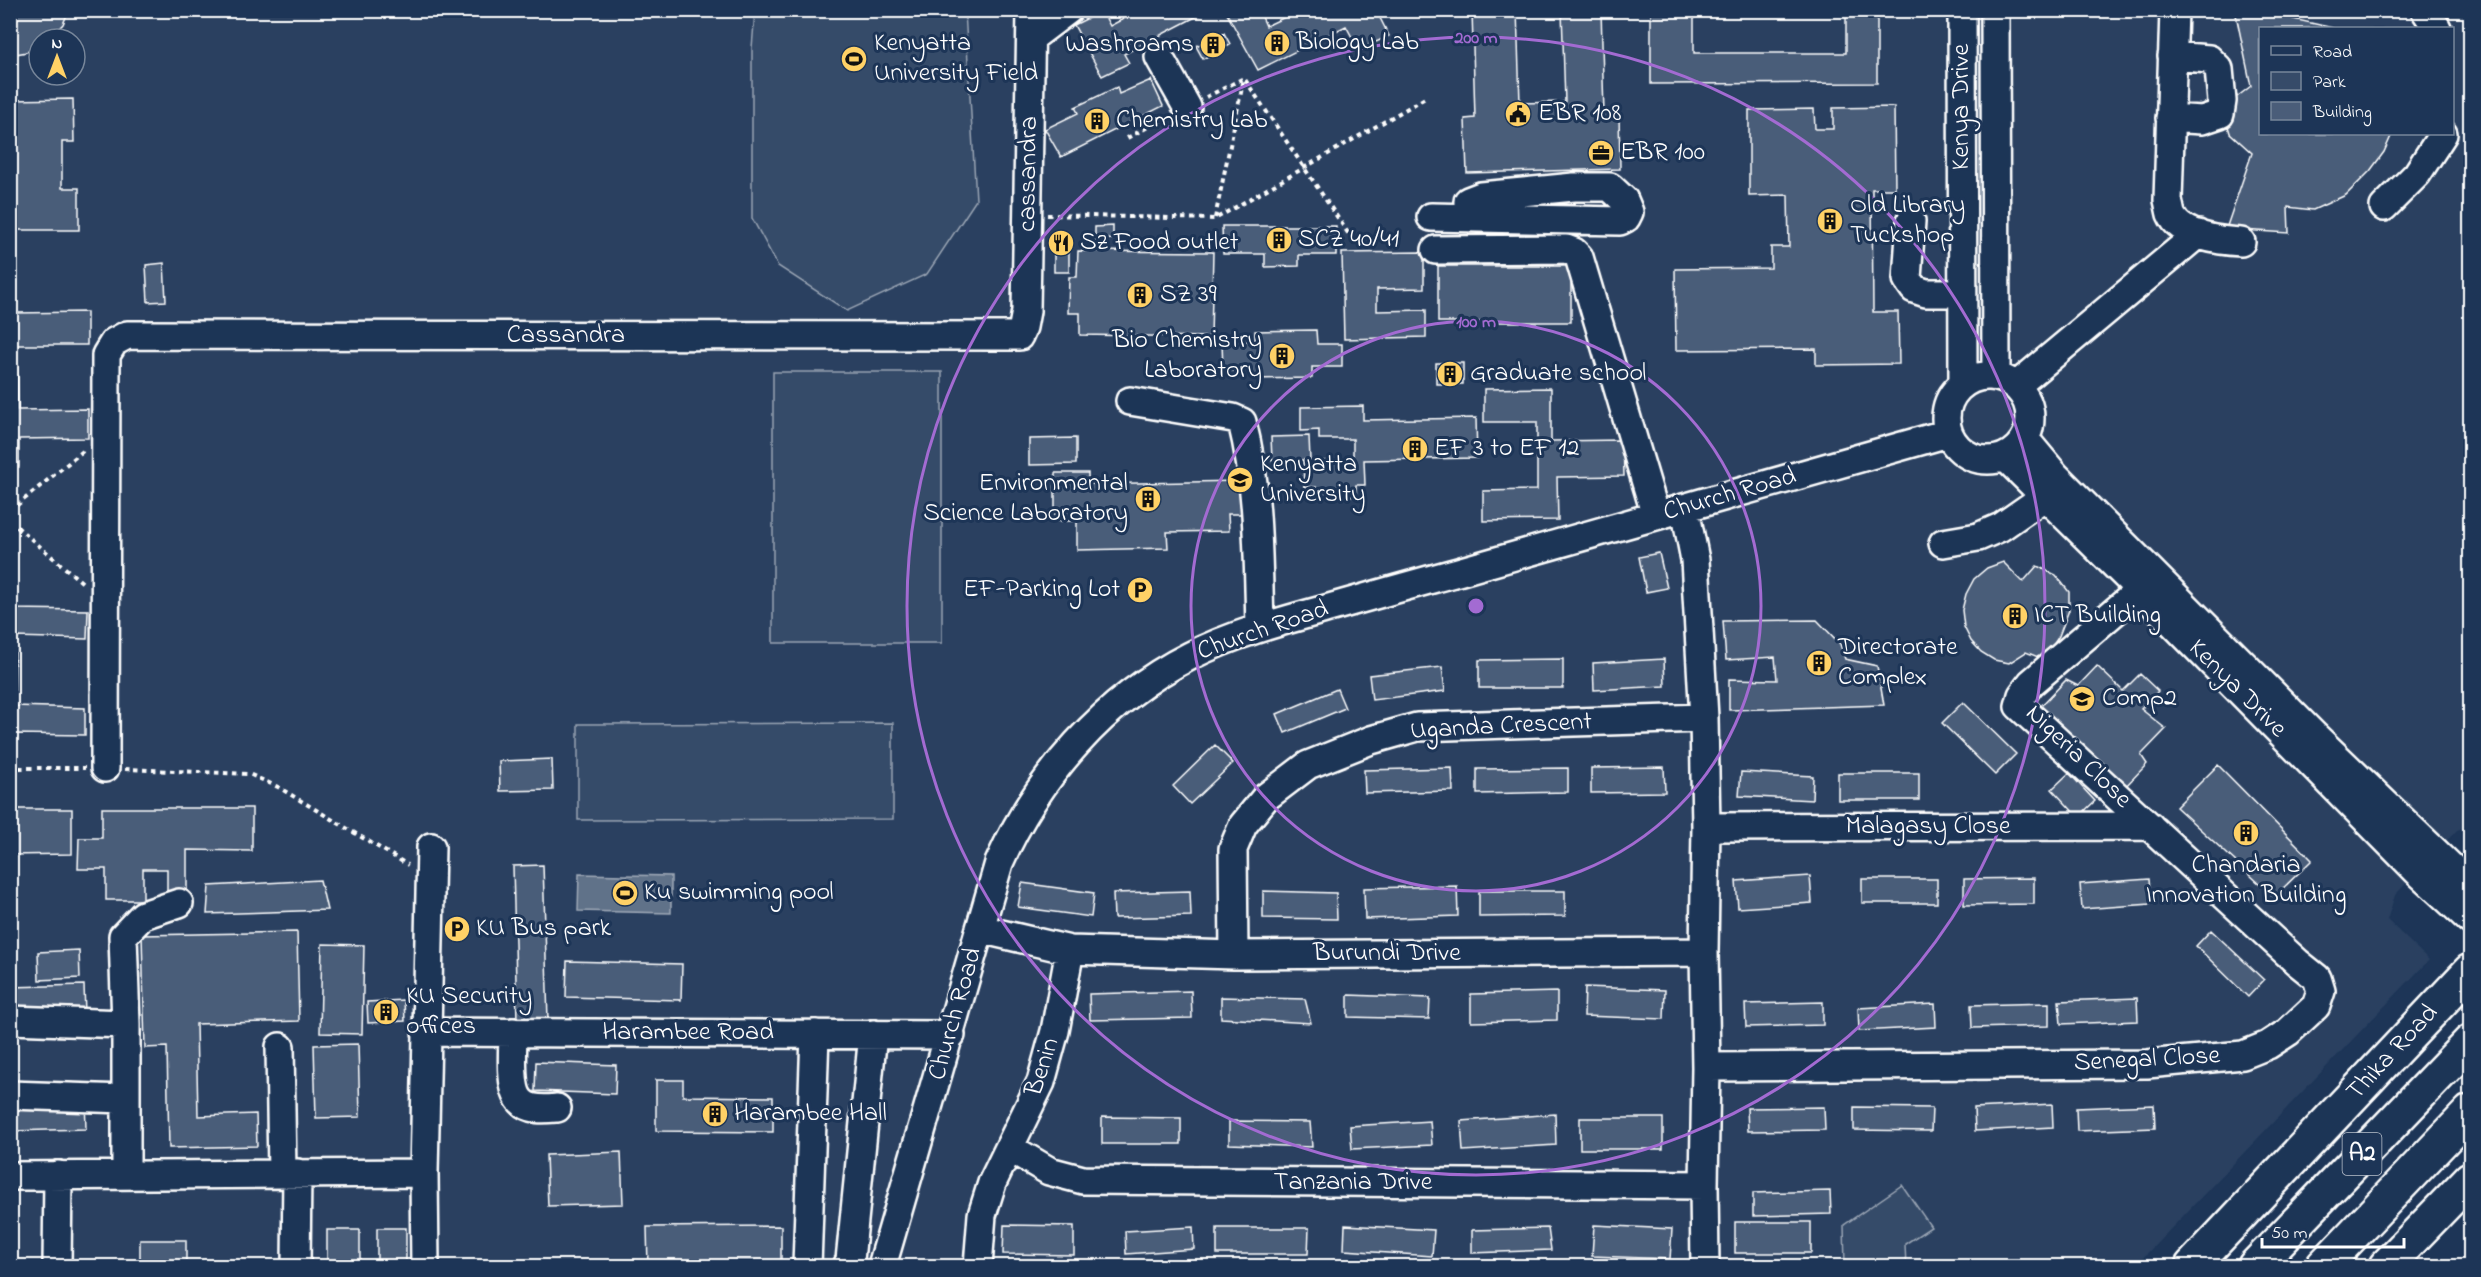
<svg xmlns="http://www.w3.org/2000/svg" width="2481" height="1277" font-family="'Indie Flower',sans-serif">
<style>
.built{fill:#2a4161;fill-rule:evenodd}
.green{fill:#364b69;stroke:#9aa5b4;stroke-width:1.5}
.water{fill:#617289;stroke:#a0aab8;stroke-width:1.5}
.building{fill:#4a5d79;stroke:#fff;stroke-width:1.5}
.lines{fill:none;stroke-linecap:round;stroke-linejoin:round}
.minor-casing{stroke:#fff;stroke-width:32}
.major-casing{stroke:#fff;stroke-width:38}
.highway-casing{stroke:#fff;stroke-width:38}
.path{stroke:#fff;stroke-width:4;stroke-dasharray:4.5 4.5;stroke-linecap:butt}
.minor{stroke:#1d3557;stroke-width:27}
.major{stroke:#1d3557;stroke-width:33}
.highway{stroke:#1d3557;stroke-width:33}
.ring{fill:none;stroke:#a36bd2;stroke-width:3}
.labels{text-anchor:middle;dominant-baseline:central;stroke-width:6;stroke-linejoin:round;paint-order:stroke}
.shield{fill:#1d3557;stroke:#bbc2cd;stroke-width:1.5}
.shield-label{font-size:24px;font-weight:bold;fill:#fff}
.poi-label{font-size:26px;fill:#fff;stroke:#1d3557;text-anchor:start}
.street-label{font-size:26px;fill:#fff;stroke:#1d3557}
.centre{fill:#a36bd2;stroke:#1d3557;stroke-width:3}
.ring-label{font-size:18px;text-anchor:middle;font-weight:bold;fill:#a36bd2;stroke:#1d3557;stroke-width:6;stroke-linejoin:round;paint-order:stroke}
</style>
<rect width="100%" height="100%" fill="#1d3557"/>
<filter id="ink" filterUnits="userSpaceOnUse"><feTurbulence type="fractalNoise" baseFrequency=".0167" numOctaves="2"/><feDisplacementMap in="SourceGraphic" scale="12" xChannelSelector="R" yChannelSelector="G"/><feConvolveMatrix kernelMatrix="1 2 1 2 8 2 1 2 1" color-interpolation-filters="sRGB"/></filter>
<g filter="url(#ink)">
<path class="built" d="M10,11H2470V826L2457,830L2395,895L2387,920L2429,960L2135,1266H11ZM2260,28H2452V134H2260ZM39,39H75V75H39Z"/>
<path class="green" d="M755,11H965L976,200L927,274L847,311L778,266L752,218V48Z
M773,372H942V643H773Z
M893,723V819L578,820V724Z
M1902,1185L1931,1227L1905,1244L1906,1266H1845L1844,1225Z"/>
<path class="water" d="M579,874L671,876V913L578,911Z"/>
<path class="building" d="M10,10H69L63,24L49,39H39V45L27,52L10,55Z
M1140,10H1209L1124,54L1129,63L1102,76L1074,25L1102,11L1110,26Z
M1225,10H1259L1266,26L1300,10H1393L1379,16L1389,36L1359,50L1346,26L1258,70Z
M1472,10H1517L1520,103L1565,102L1562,11L1601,10L1604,113L1619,112L1620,169L1467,173L1465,119L1475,118Z
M1651,10H1694V53H1846V10H1877V83L1651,84Z
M2235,10H2292L2293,19L2333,28H2260V134H2392L2384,152L2370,171L2346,195L2313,210L2288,207L2289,233L2226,229L2252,153L2230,133L2227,123L2233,100L2251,86Z
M1224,33L1230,44L1203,59L1196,46Z
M1151,80L1163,106L1061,157L1045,129L1078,113L1075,107L1117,87L1119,94Z
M73,99L74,142H62V188H79V230H10V100Z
M1894,107L1895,189H1872L1873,312H1898L1899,364L1816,365V349L1676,350L1675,269L1771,268V247H1789L1788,195L1749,196V110L1814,109L1815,129H1833V108Z
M1113,226V239L1095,240V227Z
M1222,226H1336V255H1299V266L1265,267V254H1223Z
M1054,236H1069V272H1054Z
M1078,251L1213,252L1211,337L1080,335V313H1068L1069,277H1077Z
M1424,252V288L1377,289V311L1426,310V337L1344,339L1342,253Z
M164,263L166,301L148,302L146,265Z
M1438,266H1571V322H1438Z
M10,289H15V313L87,312V345H17L18,410L88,409V438L19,439V467H10Z
M1316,330L1317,344H1342V367H1312V378L1253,379L1252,370L1223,371L1222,342L1255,341V331Z
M1436,363H1463V384H1436Z
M1551,388V441L1623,440L1624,476L1557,477L1558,520L1483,521V491L1537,490V422H1484V389Z
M1363,406V420L1476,418L1477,458L1364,460L1365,485H1356V496L1317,497L1316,487H1304L1303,461H1353V439H1319V430L1301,431V407Z
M1309,436L1310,460H1272L1271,437Z
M1076,438V464L1029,465V439Z
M1055,473H1088V484L1240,481L1241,514H1228L1229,531L1167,532L1168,548L1077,550V521H1055Z
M1659,553L1667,588L1646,592L1639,557Z
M2003,562L2023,582L2037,566L2056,575L2069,592V610L2059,636L2051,648L2038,657L2026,652L2009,663L1994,660L1981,652L1971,641L1964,627L1962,610L1966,594L1974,579L1987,568Z
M10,586H14L13,609L88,610L87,639L15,637L14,706L85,708V735L13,734V750H10Z
M1817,620L1840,644L1845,659L1877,666L1884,705L1729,710V679L1777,680L1775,657L1726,660L1723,621Z
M1563,659V688H1479V660Z
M1664,659L1665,686L1594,690L1593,663Z
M2097,666L2123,691L2140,674L2158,691L2141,709L2166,729L2141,755L2147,764L2125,787L2040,707L2066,680L2078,686Z
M1442,667L1445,691L1372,700L1369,675Z
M1337,689L1345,708L1285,733L1277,714Z
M1963,702L2016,754L1995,775L1942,723Z
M1215,745L1233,763L1190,804L1173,786Z
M552,759L553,790L500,791L499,761Z
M2218,765L2312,860L2274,897L2176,807Z
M1664,767L1665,792L1591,793V768Z
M1452,768L1453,791L1365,793L1364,770Z
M1568,768V792L1477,794V769Z
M1741,772L1813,776L1812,800L1739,796Z
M1838,773H1919V800H1838Z
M2069,773L2095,801L2078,817L2052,789Z
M102,808H252V851L187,850V892H167V869H143V900H106V869H78L79,838H102Z
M10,809H72V854L10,855Z
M543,865L548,1020L517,1021L513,866Z
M1810,876L1812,903L1738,908L1736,881Z
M2034,878V904L1964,905V879Z
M1862,879H1937V903H1862Z
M2149,879L2151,904L2082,909L2080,884Z
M320,880L327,910L207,914L209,886Z
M1022,883L1094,893L1091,917L1018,907Z
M1457,886L1458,916L1365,919L1364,888Z
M1190,891L1191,916L1114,918L1113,893Z
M1263,891L1336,893L1337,919L1263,918Z
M1479,891H1565V916L1479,917Z
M2211,930L2264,980L2248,997L2196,946Z
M297,932L299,1021L196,1024L198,1116L256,1114L257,1146L169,1148L167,1047L145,1048L142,935Z
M322,944L364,945L362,1034L320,1033Z
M79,950L80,978L39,980L38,952Z
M567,961L682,964L681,1000L566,997Z
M84,985L85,1014L10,1016V987Z
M1585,987L1665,990L1664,1019L1584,1016Z
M1191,991L1192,1018L1090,1020L1089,994Z
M1557,992V1020L1471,1022V994Z
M1348,995L1430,998L1429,1019L1348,1017Z
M1221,997L1305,999L1311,1023L1221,1018Z
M2137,998L2138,1021L2061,1024L2059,1001Z
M404,1000L405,1021L368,1023L367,1002Z
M1823,1002V1025L1746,1027L1745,1004Z
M2049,1003V1026L1972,1028L1971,1005Z
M1935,1004L1936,1027L1859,1031L1858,1008Z
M358,1044L360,1117L316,1118L314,1045Z
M536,1062L616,1065L615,1094L535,1091Z
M656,1080H683V1096L773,1097V1132L656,1131Z
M85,1100L86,1129L10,1131V1102Z
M2052,1104L2053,1127L1975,1131L1974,1108Z
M2154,1105L2155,1128L2077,1131L2076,1108Z
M1824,1107L1825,1130L1748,1131L1747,1108Z
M1854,1107L1932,1108L1931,1131L1854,1130Z
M1555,1114L1556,1145L1463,1151L1461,1121Z
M1102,1117L1181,1118V1144H1102Z
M1580,1118H1663V1149H1580Z
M1229,1121L1310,1122L1312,1147L1229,1144Z
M1430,1121L1432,1145L1352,1149L1350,1126Z
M621,1152L623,1204L548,1206L546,1155Z
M1830,1191L1831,1214L1753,1216V1193Z
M1735,1222H1811V1253H1735Z
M1004,1225L1074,1226V1255L1003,1254Z
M1345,1225L1434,1230L1432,1256L1344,1250Z
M1594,1225L1672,1229L1670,1259L1592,1256Z
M781,1226V1262L679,1263V1266H648L647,1227Z
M1193,1227L1194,1249L1126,1254L1125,1231Z
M377,1228H406V1266H377Z
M1217,1228H1309L1308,1254H1217Z
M1548,1228L1551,1250L1472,1253V1230Z
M327,1230H360V1266H327Z
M140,1240H186V1266H97H140Z"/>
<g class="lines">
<defs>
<path id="minor" d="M1962,10L1963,384
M1995,10L1996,377
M2174,10L2168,200C2169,204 2170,210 2171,214C2180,236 2221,241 2241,242
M2425,10L2437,28
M1031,38L1068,10
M1159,57L1187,107
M2170,118L2202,120L2220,114L2222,101L2219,69L2209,59L2172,56
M2384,207L2417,174L2443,134
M1431,217C1494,218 1557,220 1620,221L1626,218L1629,212L1624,200L1610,187H1574L1481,196L1468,201V217
M1911,221L1907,279L1914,289L1926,293H1961
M1436,250L1566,249L1574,252L1579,257L1656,516
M1946 418a42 42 0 1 1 84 0a42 42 0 1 1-84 0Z
M2016,386L2198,234
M1130,401L1233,418L1242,422C1259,488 1258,560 1260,627
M2025,439L2055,475L2314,735L2470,885
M2005,457L2140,590L2417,871L2470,920
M1685,509L1695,560L1704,718L1706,827L1704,952L1706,1067L1704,1185L1705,1266
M1943,543L1978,537L2001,527L2044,497
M105,768L106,355L114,342L127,335L1019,336L1023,327L1026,311L1031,10
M1706,827L2150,826
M980,929L1070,950L1234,955L1704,952
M1234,955L1233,849L1243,825L1266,797L1308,765L1371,740L1417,727L1704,718
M10,1020L126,1024
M426,1032L951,1035
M513,1032C513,1049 509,1089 521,1101C530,1111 546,1109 557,1108
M280,1047L282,1173
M1706,1067L2147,1064L2243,1055L2268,1045L2288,1032L2316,1006L2321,991L2317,978L2297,962L2019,706L2022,695L2031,683L2140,590
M10,1095L125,1099
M1010,1148L1049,1171L1083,1180L1704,1185
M126,1174V1024L123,936L143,915L179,903
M10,1176L424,1173
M57,1266L58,1175
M296,1266L297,1173
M425,1266L424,1173L431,847
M807,1266L815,1034
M847,1266L850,1260L873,1034
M882,1266L999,863C1037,777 1105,699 1190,656C1231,635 1278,622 1322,610C1368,597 1413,584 1458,572C1621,525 1785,480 1948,433
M978,1266L982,1215L992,1183L1041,1082L1055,1031L1070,950"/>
<path id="major" d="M2192,1266L2470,971
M2386,1266L2470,1179"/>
<path id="highway" d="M2255,1266L2470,1042
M2323,1266L2470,1112"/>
</defs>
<use href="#minor" class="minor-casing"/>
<use href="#major" class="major-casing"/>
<use href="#highway" class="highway-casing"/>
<path class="path" d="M1206,97L1244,78L1350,236
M1127,138L1167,117
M1047,215L1215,219L1427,97
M1215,218L1244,78
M10,511L83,451
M10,521L84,584
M10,768H85
M125,769L249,774L278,787L408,865"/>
<use href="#minor" class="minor"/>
<use href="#major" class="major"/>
<use href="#highway" class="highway"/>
</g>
</g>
<g class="ring">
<circle cx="1476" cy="606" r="285"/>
<circle cx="1476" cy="606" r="569"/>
</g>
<defs>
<symbol id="building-disc" viewBox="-11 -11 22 22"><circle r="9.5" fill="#ffd166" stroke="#1d3557"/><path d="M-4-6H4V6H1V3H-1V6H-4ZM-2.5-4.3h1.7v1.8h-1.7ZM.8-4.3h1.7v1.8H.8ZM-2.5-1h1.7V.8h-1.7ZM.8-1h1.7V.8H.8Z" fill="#111"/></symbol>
<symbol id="stadium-disc" viewBox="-11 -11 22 22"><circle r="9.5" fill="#ffd166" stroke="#1d3557"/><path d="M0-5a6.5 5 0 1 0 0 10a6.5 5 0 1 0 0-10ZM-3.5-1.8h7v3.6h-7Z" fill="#111"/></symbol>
<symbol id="civic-disc" viewBox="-11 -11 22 22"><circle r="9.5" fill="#ffd166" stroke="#1d3557"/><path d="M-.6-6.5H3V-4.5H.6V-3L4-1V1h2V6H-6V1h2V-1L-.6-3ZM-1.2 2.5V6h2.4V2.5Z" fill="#111"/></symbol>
<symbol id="office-disc" viewBox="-11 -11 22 22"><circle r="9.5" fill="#ffd166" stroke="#1d3557"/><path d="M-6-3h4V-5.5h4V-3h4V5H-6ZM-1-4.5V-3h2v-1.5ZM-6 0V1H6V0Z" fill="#111"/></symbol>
<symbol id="restaurant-disc" viewBox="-11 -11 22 22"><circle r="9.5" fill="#ffd166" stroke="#1d3557"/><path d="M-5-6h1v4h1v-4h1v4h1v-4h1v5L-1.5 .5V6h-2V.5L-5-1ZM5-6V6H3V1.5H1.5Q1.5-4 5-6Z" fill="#111"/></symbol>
<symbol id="university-disc" viewBox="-11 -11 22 22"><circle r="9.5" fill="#ffd166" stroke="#1d3557"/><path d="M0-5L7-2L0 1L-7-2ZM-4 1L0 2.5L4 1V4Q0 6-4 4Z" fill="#111"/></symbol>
<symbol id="parking-disc" viewBox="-11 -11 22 22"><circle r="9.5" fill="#ffd166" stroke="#1d3557"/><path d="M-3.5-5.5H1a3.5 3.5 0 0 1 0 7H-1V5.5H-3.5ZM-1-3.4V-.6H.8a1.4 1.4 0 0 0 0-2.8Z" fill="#111"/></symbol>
</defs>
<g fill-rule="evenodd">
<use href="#building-disc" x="1262" y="28" width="30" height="30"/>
<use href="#building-disc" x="1198" y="30" width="30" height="30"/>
<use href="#stadium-disc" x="839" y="44" width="30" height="30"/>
<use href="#civic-disc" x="1503" y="99" width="30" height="30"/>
<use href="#building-disc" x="1082" y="106" width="30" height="30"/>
<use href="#office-disc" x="1586" y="138" width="30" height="30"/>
<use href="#building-disc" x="1815" y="206" width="30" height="30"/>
<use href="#building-disc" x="1264" y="225" width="30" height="30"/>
<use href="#restaurant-disc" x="1046" y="228" width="30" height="30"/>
<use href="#building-disc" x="1125" y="280" width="30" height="30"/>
<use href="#building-disc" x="1267" y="341" width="30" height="30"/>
<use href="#building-disc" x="1435" y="359" width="30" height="30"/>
<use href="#building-disc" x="1400" y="434" width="30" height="30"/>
<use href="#university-disc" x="1225" y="465" width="30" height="30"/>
<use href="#building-disc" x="1133" y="484" width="30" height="30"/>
<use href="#parking-disc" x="1125" y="575" width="30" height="30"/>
<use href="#building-disc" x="2000" y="601" width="30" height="30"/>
<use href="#building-disc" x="1804" y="648" width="30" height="30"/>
<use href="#university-disc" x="2067" y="684" width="30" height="30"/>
<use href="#building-disc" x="2231" y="818" width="30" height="30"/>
<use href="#stadium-disc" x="610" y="878" width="30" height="30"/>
<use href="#parking-disc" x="442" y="914" width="30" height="30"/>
<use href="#building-disc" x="371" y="997" width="30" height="30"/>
<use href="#building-disc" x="700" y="1099" width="30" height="30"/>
</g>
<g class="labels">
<rect class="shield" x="2342.5" y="1133" width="39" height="42" rx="4.5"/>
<g class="shield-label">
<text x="2362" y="1154">A2</text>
</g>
<g class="poi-label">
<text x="1296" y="43">Biology Lab</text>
<text x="874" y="44">Kenyatta<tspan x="874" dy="30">University Field</tspan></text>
<text x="1194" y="45" text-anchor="end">Washroams</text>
<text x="1538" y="114">EBR 108</text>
<text x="1116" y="121">Chemistry Lab</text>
<text x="1620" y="153">EBR 100</text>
<text x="1850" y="206">Old Library<tspan x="1850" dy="30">Tuckshop</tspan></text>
<text x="1298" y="240">SCZ 40/41</text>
<text x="1080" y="243">Sz Food outlet</text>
<text x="1160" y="295">SZ 39</text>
<text x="1262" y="341" text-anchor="end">Bio Chemistry<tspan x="1262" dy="30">Laboratory</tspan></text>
<text x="1470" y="374">Graduate school</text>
<text x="1434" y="449">EF 3 to EF 12</text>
<text x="1260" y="465">Kenyatta<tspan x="1260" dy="30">University</tspan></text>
<text x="1128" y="484" text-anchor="end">Environmental<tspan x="1128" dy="30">Science Laboratory</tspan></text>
<text x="1120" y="590" text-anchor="end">EF-Parking Lot</text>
<text x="2034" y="616">ICT Building</text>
<text x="1838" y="648">Directorate<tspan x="1838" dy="30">Complex</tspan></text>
<text x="2102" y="699">Comp2</text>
<text x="2246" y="866" text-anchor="middle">Chandaria<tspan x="2246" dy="30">Innovation Building</tspan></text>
<text x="644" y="893">Ku swimming pool</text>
<text x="476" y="929">KU Bus park</text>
<text x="406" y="997">KU Security<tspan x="406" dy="30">offices</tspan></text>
<text x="734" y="1114">Harambee Hall</text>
</g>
<g class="street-label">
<text transform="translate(1962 107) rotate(-90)">Kenya Drive</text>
<text transform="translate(1029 174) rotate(-89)">cassandra</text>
<text x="566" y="336">Cassandra</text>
<text transform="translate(1730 495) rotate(-16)">Church Road</text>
<text transform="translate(1263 631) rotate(-19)">Church Road</text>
<text transform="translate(2237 689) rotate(45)">Kenya Drive</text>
<text transform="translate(1501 727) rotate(-3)">Uganda Crescent</text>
<text transform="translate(2078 757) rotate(44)">Nigeria Close</text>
<text x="1928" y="827">Malagasy Close</text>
<text x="1387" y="954">Burundi Drive</text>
<text transform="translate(956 1014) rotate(-74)">Church Road</text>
<text x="688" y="1033">Harambee Road</text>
<text transform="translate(2393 1053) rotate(-47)">Thika Road</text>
<text transform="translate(2147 1060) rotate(-3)">Senegal Close</text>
<text transform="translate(1043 1067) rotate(-72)">Benin</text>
<text x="1353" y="1183">Tanzania Drive</text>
</g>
</g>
<circle cx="1476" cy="606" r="9" class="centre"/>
<g class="ring-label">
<text x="1476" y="43">200 m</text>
<text x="1476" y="327">100 m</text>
</g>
<rect width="2481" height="1277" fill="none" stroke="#1d3557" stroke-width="36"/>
<rect x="18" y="18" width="2445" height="1241" fill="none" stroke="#fff" stroke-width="2" filter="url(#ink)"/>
<rect x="2259" y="27" width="195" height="108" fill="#1d3557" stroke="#77869a" stroke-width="1.5"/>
<rect x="2271" y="46" width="30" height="9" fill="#1d3557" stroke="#77869a" stroke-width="1.5"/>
<text x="2313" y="57" font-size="18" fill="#ffffff">Road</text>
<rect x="2271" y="72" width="30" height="18" fill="#364b69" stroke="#77869a" stroke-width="1.5"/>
<text x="2313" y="87" font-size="18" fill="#ffffff">Park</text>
<rect x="2271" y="102" width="30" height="18" fill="#4a5d79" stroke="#77869a" stroke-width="1.5"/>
<text x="2313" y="117" font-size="18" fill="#ffffff">Building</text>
<g transform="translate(57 57)"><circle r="28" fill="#1d3557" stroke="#77869a" stroke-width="1.5"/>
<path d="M0-4.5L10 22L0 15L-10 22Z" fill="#ffd166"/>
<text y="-9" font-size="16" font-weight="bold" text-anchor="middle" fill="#ffffff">N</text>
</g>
<path d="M2262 1238v9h142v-9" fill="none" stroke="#ffffff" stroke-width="3"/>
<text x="2271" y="1238" font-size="18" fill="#ffffff" stroke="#1d3557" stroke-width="4.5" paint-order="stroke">50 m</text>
</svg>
